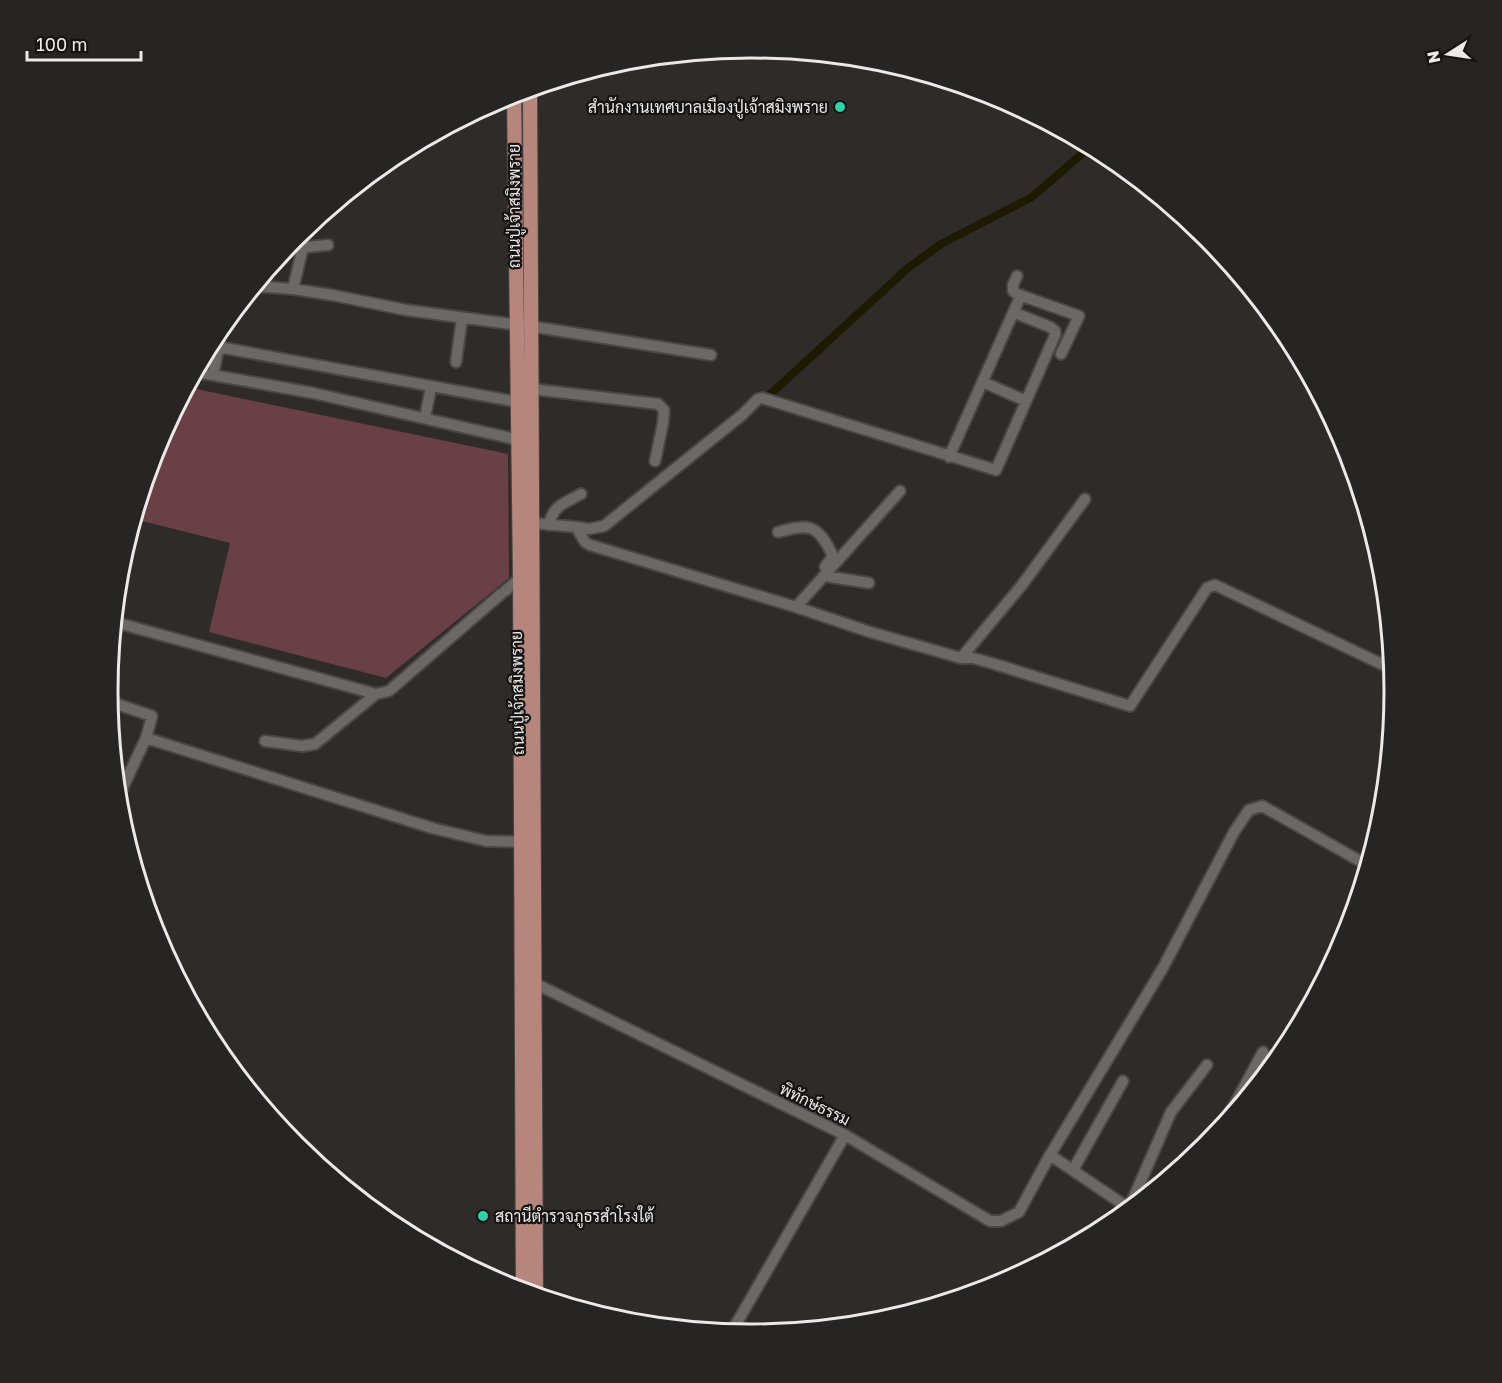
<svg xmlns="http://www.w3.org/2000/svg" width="1502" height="1383" font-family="'Golos Text',Sarabun,sans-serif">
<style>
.green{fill:#6a4047}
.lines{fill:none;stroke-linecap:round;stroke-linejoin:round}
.canal{stroke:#1e1a00;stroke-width:8}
.minor-casing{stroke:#494745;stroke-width:14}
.major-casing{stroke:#494745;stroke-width:16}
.minor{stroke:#6c6866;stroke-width:10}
.major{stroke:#b6857c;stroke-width:14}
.poi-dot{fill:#2ad5ac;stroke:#151413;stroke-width:2}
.labels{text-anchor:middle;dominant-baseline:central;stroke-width:4.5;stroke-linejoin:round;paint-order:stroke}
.poi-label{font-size:16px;fill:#ece9e8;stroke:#151413;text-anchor:end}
.street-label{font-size:16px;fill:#ece9e8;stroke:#151413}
.rim{fill:none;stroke:#ece9e8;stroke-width:3}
</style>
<rect width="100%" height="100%" fill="#2e2b29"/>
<path class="green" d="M187,387L508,454L509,578L386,678L209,632L230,543L134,519L157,445Z"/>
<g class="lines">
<path class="canal" d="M765,399L908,268L941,244L1032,197L1090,147"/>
<defs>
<path id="minor" d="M303,247L293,289L332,295L406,310L548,329L711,355
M286,249L328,245
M1017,276L1013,285V291L1017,294L1079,316L1061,354
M255,286L293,289
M456,362L462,318
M196,372L313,393L519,440
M213,375L218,351L224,348L518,402
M983,382L1026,401
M532,389L658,404L664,410L663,423L655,461
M425,418L431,387
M949,457L1021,295
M532,523L576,527L585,542L590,545L796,607L870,632L961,658H973L991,663L1130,706L1207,588L1215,585L1392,669
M549,525C553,505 565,503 581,494
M576,527L589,529L604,526L742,415L758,399L762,398L996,470L1055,335V331L1050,327L1015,313
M778,532C808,524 817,523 832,554V557L825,567
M825,576L869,583
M505,591L520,578H523
M796,607L900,491
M114,622L376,694L389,691L501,594
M961,658L1022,585L1085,499
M108,701L152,716L146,738L118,798
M146,738L432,828L486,841L526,842
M265,741L302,746L315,744L376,694
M1166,962L1234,832L1249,810L1262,806L1273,812L1367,865
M528,980L845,1135L990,1221H1001L1019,1212L1050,1155L1130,1209
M1224,1124L1263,1052
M1050,1155L1164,966
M1073,1170L1123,1081
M1129,1208L1171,1112L1207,1065
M731,1333L845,1135"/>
<path id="major" d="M530,89L536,1295
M514,94L520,578L523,1292"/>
</defs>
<use href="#minor" class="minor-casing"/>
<use href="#major" class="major-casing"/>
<use href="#minor" class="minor"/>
<use href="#major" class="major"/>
</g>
<g class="poi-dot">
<circle cx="840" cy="107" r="6"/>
<circle cx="483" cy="1216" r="6"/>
</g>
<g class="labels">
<g class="poi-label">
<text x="828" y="107">สำนักงานเทศบาลเมืองปู่เจ้าสมิงพราย</text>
<text x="495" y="1216" text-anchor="start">สถานีตำรวจภูธรสำโรงใต้</text>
</g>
<g class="street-label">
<text transform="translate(514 206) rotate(-90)">ถนนปู่เจ้าสมิงพราย</text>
<text transform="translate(517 693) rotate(-91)">ถนนปู่เจ้าสมิงพราย</text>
<text transform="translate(815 1104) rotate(26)">พิทักษ์ธรรม</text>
</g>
</g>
<path d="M0 0H1502V1383H0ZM118 691a633 633 0 1 1 1266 0a633 633 0 1 1-1266 0Z" fill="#262524" fill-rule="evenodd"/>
<path class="rim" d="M118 691a633 633 0 1 1 1266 0a633 633 0 1 1-1266 0Z"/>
<g transform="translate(1448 54) rotate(258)" stroke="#151413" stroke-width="4.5" paint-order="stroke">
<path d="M0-4.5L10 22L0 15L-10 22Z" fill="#ece9e8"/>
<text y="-9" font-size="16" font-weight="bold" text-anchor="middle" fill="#ece9e8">N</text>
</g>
<path d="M27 51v9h114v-9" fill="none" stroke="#ece9e8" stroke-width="3"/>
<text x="36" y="51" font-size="18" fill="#ece9e8" stroke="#151413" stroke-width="4.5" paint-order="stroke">100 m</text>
</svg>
